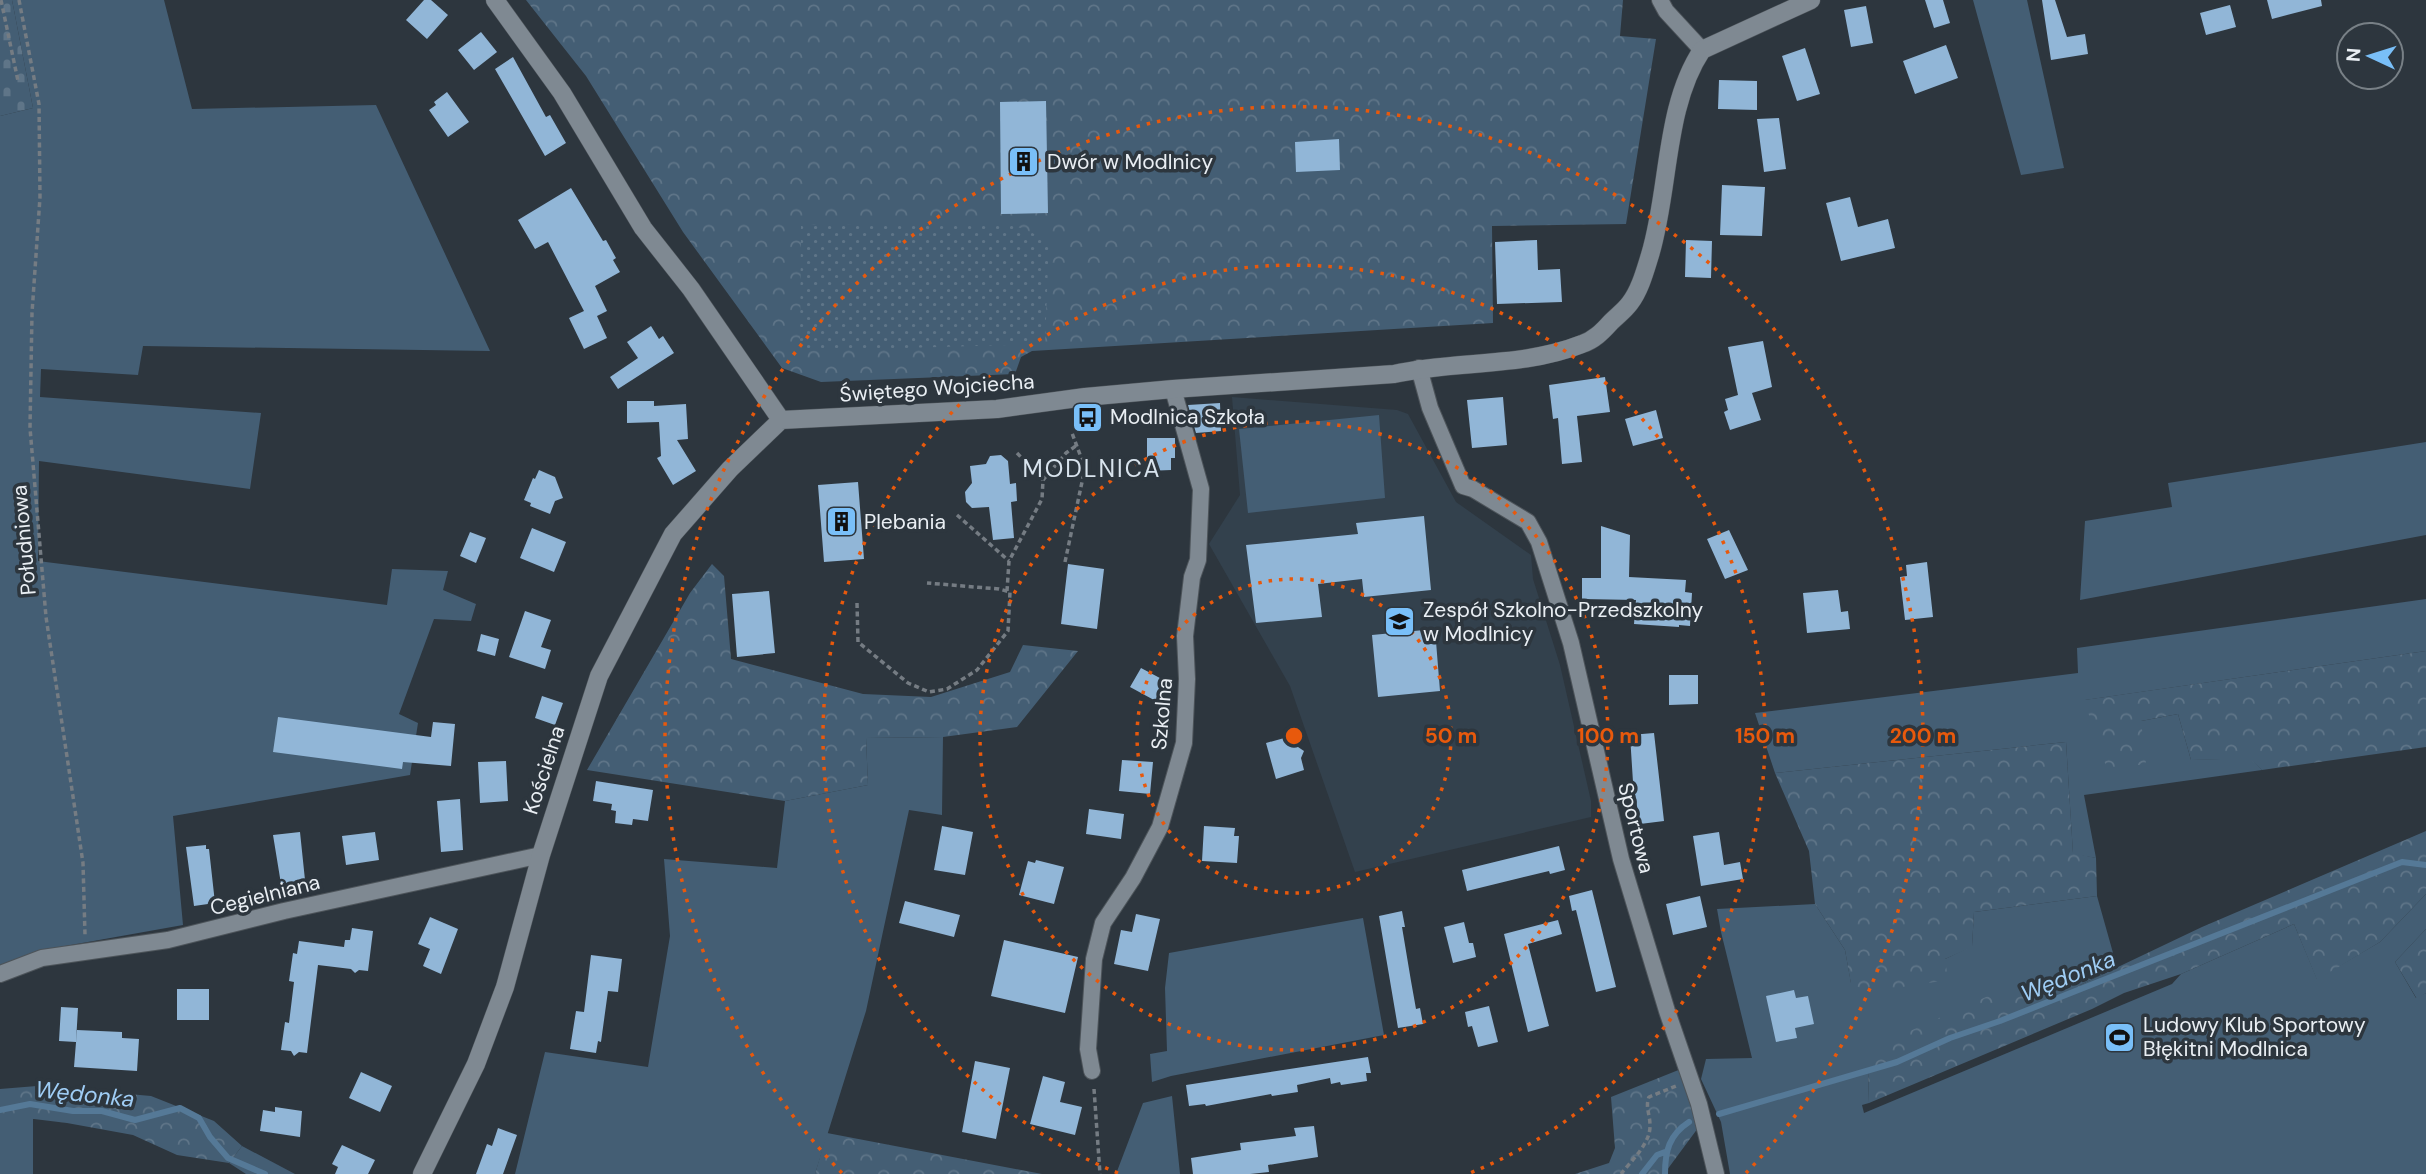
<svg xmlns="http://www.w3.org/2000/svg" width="2426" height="1174" font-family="'DM Sans',sans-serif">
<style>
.built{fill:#33414d}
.grass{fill:#445e74}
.forest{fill:url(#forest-crowns)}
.cemetery{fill:url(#cemetery-stones)}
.garden{fill:url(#garden-dots)}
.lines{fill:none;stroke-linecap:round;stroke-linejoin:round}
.stream{stroke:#557997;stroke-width:6}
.building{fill:#91b6d7}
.street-casing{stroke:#4d545a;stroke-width:18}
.secondary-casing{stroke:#4d545a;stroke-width:19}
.path{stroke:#757c83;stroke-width:3.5;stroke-dasharray:5 3.5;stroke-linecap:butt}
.street{stroke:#7f8992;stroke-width:16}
.secondary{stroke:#7f8992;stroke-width:18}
.ring{fill:none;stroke:#e8590c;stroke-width:3.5;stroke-dasharray:3.5 7}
.labels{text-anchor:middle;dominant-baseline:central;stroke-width:7;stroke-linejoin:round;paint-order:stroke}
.poi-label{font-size:21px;fill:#e9eef3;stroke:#2d363e;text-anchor:start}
.street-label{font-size:21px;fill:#e9eef3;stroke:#2d363e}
.water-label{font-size:23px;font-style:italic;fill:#9fcdf5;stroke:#2d363e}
.quarter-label{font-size:24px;letter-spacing:2px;fill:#d9e4ee;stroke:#2d363e}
.centre{fill:#e8590c;stroke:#2d363e;stroke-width:3.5}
.ring-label{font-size:21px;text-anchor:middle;font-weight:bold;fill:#e8590c;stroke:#2d363e;stroke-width:7;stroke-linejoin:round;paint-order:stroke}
</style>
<defs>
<pattern id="forest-crowns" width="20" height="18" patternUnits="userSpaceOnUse" patternTransform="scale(1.75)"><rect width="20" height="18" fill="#445e74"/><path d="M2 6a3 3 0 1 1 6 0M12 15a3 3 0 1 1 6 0" fill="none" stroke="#5f7588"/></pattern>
<pattern id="cemetery-stones" width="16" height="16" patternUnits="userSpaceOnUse" patternTransform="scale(1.75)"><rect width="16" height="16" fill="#445e74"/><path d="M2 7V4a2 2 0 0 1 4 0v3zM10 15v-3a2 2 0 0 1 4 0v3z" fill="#5f7588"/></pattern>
<pattern id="garden-dots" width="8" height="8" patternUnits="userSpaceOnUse" patternTransform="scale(1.75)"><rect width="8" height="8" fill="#445e74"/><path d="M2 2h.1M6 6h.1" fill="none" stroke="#5f7588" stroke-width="1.8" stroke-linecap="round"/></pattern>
</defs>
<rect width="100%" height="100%" fill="#2d363e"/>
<path class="built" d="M1232,397L1397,410L1408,414L1456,502L1531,555L1533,579L1560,665L1591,801V817L1355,872L1290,686L1209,544L1240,495Z"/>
<path class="grass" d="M12,0H164L192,109L376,105L490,351L143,346L138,375L41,369L40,397L261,413L250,489L39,461L38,561L387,605L392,569L448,571L443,590L476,604L471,621L434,619L399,714L418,723L410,775L173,816L183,925L43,950L0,965V116L33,108Z
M1973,0H2027L2064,168L2021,175Z
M1379,415L1385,498L1248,513L1239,429Z
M2426,442V535L2080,600L2085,521L2172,507L2168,483Z
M2426,599V651L2085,700L2141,721L2178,714L2191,760L2250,758L2262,770L2084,795L2096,858L2073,854L2066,742L1775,773L1755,713L2078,673L2077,648Z
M943,737L942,815L909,810L866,1011L815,1174H515L545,1052L648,1067L670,936L664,859L777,868L785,801L868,785L866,738Z
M2426,894V929L2395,962L2416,998L2426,993V1174H1730L1721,1122L1701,1079L1706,1059L1752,1058L1721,932L1717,909L1815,904L1845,950L1851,983L1945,959L1972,946L1974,912L2097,896L2117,967L2078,986L1868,1068L1869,1103L1862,1105L1864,1113L2172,984L2181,974L2294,924L2317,979L2380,942Z
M1363,918L1384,1035L1171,1076L1152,1082L1150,1054L1167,1051L1165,988L1169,953Z
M1172,1096L1180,1174H1116L1143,1103Z
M0,1119H33V1174H0Z
M242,1146L295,1174H246L229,1163Z"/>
<path class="forest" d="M526,0H1623L1620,36L1656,39L1626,224L1492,226L1493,323L1032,351L1021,357L1015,374L821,382L782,368L683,232L586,76Z
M712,564L724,576L731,659L863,694L931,697L1010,672L1023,645L1078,651L1017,727L943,737L866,738L868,785L785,801L587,770L690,593Z
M2426,651V747L2262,770L2250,759L2191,760L2178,714L2141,721L2146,764L2107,769L2084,700Z
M2066,742L2073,853L2096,858L2097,896L1974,912L1972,947L1945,959L1948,980L1870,992L1851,984L1845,950L1815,904L1809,851L1775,773Z
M2426,831V894L2380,942L2317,980L2294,924L2181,974L2124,993L2092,1009L1869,1103L1868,1068L1883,1043L1995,993L2062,974L2078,986L2202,927Z
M2426,929V993L2417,999L2395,962Z
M1681,1069L1698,1128L1664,1174H1575L1609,1163L1615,1148L1611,1097Z
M37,1086L151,1096L214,1121L242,1146L229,1163L177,1155L133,1135L67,1123L34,1119H0V1089Z
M827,1133L1042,1174H815Z"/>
<path class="cemetery" d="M0,0H12L33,108L0,116Z"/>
<path class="garden" d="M1006,222L1049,240L1045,344L800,351L801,225Z"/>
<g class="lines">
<path class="stream" d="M0,1110L30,1104L73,1111H102L135,1120L180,1108L199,1118L210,1137L228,1158L265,1174
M1719,1114L1897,1062L1950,1038L2000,1021L2402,862L2426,865
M1642,1174L1657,1155L1665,1152
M1665,1174C1665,1151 1669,1135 1689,1122"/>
</g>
<path class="building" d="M424,0H431L448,15L427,39L406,20Z
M1925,0H1943L1950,23L1934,28Z
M2042,0H2055L2067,37L2085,34L2088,54L2051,60Z
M2267,0H2321L2322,6L2272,19Z
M2230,5L2236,27L2206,35L2200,13Z
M1866,6L1873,43L1851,47L1844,10Z
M481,32L497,52L474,70L458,50Z
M1946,45L1958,78L1915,94L1903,61Z
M1805,48L1820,94L1797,101L1782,56Z
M513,57L546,117L550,115L566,143L545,156L495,69Z
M1719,80L1757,81V110L1718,109Z
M447,92L469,122L448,137L429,110L436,105L434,102Z
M1046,101L1048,213L1001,214L1000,102Z
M1779,118L1786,169L1764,172L1757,119Z
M1339,139L1340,170L1296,172L1295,142Z
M1722,185L1765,187L1762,236L1720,235Z
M571,188L603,241L606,240L616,258L613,260L620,272L595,286L607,311L597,316L607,338L584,349L569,318L584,311L548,242L535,249L518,220Z
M1850,197L1858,227L1888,219L1895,248L1841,261L1826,203Z
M1537,240L1538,270L1560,269L1562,302L1497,304L1495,242Z
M1686,240L1712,241L1711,278L1685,277Z
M651,326L659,339L663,336L674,353L618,389L610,377L638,358L627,342Z
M1763,341L1772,387L1752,393L1761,420L1730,430L1724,412L1728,410L1725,399L1738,395L1728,347Z
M1605,377L1610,412L1577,416L1582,462L1562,464L1558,418L1553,419L1549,385Z
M1503,397L1507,445L1472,448L1467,400Z
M627,401H654V406L686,404L688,439L677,440L696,471L673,485L657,458L661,456L659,422L627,423Z
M1220,403L1221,431L1196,433L1188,405Z
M1656,410L1663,438L1633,446L1625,419Z
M1147,438H1175V458H1171V470L1147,471Z
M1001,455L1008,461L1010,484L1016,483L1017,501L1011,502L1014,538L993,540L989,507L972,508L966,502L965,492L972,483L970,466L986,464L990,456Z
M539,470L555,477L563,498L555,501L550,514L530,506L531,503L524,500L533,478L535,479Z
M858,482L864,559L824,562L818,485Z
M1424,516L1431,590L1364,597L1362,579L1318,584L1322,617L1256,623L1246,545L1358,534L1356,523Z
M1601,526L1630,535L1629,577L1686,580L1685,592L1692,593L1690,626L1679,625V627L1634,624L1636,600L1582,599V578H1601Z
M532,528L566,542L554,572L520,558Z
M1729,530L1748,570L1725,579L1707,539Z
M470,532L486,538L476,563L460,556Z
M1927,562L1933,617L1905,620L1900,577L1907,576L1906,565Z
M1068,564L1104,569L1097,629L1061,624Z
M1838,590L1841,612L1848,611L1850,629L1807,633L1803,593Z
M769,591L775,653L737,657L732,594Z
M525,611L551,620L541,647L551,650L545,669L509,657Z
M1435,629L1440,691L1378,697L1372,635Z
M481,634L499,639L495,656L477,651Z
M1141,668L1175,686L1165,706L1130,687Z
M1669,675H1698V704L1669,705Z
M542,696L563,703L555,725L535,718Z
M278,717L431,737L433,722L455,724L451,766L403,762L402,769L273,752Z
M1654,733L1664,821L1640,824L1633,782L1630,735Z
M1295,735L1298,747L1304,751L1301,758L1304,770L1276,779L1266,743Z
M1122,760L1153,762L1150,794L1119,791Z
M506,761L508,801L480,803L478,762Z
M596,781L653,790L648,821L633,819L632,825L615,823L616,811L611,810L612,804L593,801Z
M460,799L463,850L441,852L437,801Z
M1089,809L1124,814L1121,839L1086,834Z
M942,826L973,832L965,875L934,870Z
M1204,826L1235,828L1234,836H1239L1237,863L1202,861Z
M300,832L305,880L281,884L273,835Z
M375,832L379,860L346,865L342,836Z
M1719,832L1724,865L1740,862L1743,879L1701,886L1693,836Z
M206,845V849H209L215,903L194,906L186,847Z
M1559,846L1565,870L1550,874L1549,871L1467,891L1462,870Z
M1036,860L1064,867L1054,904L1019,895L1028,861L1035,863Z
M1592,890L1616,987L1596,992L1576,910L1572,911L1569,896Z
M1700,896L1707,927L1673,935L1666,904Z
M905,901L960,915L954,937L899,923Z
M1402,911L1405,927H1402L1411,981L1416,1009L1420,1008L1423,1024L1398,1028L1379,916Z
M1136,914L1160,919L1148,971L1114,964L1121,930L1132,932Z
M430,917L458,929L441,974L423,966L430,949L418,944Z
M1558,920L1562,934L1528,944L1549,1026L1528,1032L1504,934Z
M1464,922L1469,943H1473L1476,957L1453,963L1444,927Z
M352,928L373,931L368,971L359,970L355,973L351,969L318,965L307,1053L299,1052L294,1056L291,1051L281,1050L285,1022L289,1023L294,982L289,981L293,953L297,954L299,941L344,947L345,940H350Z
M1004,940L1078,957L1065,1013L991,996Z
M591,955L622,959L618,992L608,991L601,1042L598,1041L596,1053L570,1049L576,1011L584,1012Z
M177,989H209V1020H177Z
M1794,990L1796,998L1808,996L1814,1024L1795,1028L1797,1038L1776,1042L1766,996Z
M1489,1006L1498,1042L1478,1047L1472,1026L1468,1027L1465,1012Z
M61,1007L78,1008L76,1042L59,1041Z
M77,1030L122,1032V1038L139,1039L137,1071L74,1067Z
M1368,1057L1371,1073H1366L1367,1081L1341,1085L1340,1082L1331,1084L1330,1078L1297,1085L1298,1092L1272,1096L1271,1094L1206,1106L1205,1104L1189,1106L1186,1085Z
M975,1061L1010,1068L996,1139L962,1132Z
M361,1072L392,1086L380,1112L349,1098Z
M1043,1076L1065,1082L1060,1102L1082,1107L1075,1135L1030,1124Z
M275,1107L302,1111L300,1137L260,1131L263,1110L275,1112Z
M1314,1126L1318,1157L1268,1165L1269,1172L1250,1174H1193L1191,1158L1241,1150L1240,1143L1296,1136L1294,1128Z
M498,1128L517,1135L503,1174H476L487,1144L492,1146Z
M342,1145L375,1160L368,1174H335L338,1167L332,1164Z"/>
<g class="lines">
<defs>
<path id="street" d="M1660,0L1666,11L1702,50
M1419,368L1430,408L1463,486L1473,489L1528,522L1539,542L1571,643L1621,859L1667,1011L1699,1104L1716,1174
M0,974L42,958L168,940L284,911L541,855
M1092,1071L1088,1049L1094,959L1103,923L1133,878L1160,827L1184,743L1187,679L1185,636L1192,577L1198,560L1201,489L1173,389"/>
<path id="secondary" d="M495,0L562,93L643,228L691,289L781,420
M781,420L997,409L1085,397L1173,389L1394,374C1456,360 1521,368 1582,344C1594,340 1602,332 1611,322C1617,316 1625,310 1630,303C1640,290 1645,271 1650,255C1670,189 1664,107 1702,50L1811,0
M422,1174L476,1064L505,987L541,855L599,676L673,534L730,469L781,420"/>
</defs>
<use href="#street" class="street-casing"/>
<use href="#secondary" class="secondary-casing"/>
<path class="path" d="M1,0L18,81
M19,0L39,104L40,197L32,313L30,428L46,617L83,863L85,935
M1017,453L1043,480
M957,515L1009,561
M1065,562L1085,468L1072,433
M1007,591L1009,561L1042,499L1043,480L1066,453L1077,445
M857,603L858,642L908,683L929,692L947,689L977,670L1008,631L1010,592L999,589L927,583
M1094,1089L1100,1174
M1621,1174C1631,1161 1651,1143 1650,1125C1650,1114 1645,1107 1649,1097L1676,1086"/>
<use href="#street" class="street"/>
<use href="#secondary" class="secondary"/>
</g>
<g class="ring">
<circle cx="1294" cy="736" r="157"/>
<circle cx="1294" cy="736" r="314"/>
<path d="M1118 1173A471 471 0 1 1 1470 1173"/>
<path d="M842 1173A629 629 0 1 1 1746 1173"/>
</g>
<defs>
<symbol id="building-square" viewBox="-11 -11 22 22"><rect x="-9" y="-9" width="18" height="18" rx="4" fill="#79bff8" stroke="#2d363e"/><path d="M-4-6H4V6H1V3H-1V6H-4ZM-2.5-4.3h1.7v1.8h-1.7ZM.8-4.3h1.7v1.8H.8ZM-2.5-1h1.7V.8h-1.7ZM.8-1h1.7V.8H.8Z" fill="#111"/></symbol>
<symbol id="bus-square" viewBox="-11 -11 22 22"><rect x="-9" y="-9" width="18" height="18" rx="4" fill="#79bff8" stroke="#2d363e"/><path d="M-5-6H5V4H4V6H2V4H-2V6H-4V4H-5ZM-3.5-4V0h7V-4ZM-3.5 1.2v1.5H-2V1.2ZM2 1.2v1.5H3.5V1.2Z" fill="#111"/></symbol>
<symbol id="school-square" viewBox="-11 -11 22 22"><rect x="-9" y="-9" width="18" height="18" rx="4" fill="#79bff8" stroke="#2d363e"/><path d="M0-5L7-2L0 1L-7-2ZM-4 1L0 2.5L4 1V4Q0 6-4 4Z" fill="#111"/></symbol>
<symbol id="stadium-square" viewBox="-11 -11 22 22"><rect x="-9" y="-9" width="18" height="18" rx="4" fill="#79bff8" stroke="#2d363e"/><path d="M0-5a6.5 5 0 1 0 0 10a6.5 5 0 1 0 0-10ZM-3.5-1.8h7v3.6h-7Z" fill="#111"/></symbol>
</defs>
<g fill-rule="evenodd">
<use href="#building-square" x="1006" y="144" width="35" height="35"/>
<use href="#bus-square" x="1070" y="400" width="35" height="35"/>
<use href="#building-square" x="824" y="504" width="35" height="35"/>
<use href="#school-square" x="1382" y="604" width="35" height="35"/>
<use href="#stadium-square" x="2102" y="1020" width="35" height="35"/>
</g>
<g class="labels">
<g class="poi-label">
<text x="1047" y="162">Dwór w Modlnicy</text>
<text x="1110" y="417">Modlnica Szkoła</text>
<text x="864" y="522">Plebania</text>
<text x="1423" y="610">Zespół Szkolno-Przedszkolny<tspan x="1423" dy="24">w Modlnicy</tspan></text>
<text x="2143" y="1025">Ludowy Klub Sportowy<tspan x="2143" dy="24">Błękitni Modlnica</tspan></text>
</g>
<g class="street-label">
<text transform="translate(937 388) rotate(-4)">Świętego Wojciecha</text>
<text transform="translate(24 540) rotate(-95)">Południowa</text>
<text transform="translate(1162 714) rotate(-85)">Szkolna</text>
<text transform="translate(544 770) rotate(-72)">Kościelna</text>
<text transform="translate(1636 828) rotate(76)">Sportowa</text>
<text transform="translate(265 895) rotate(-14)">Cegielniana</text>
</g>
<g class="water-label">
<text transform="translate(2068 976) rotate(-22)">Wędonka</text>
<text transform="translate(85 1094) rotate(6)">Wędonka</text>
</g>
<g class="quarter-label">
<text x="1092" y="468">MODLNICA</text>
</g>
</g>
<circle cx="1294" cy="736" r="10" class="centre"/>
<g class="ring-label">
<text x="1451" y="743">50 m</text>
<text x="1608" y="743">100 m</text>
<text x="1765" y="743">150 m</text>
<text x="1923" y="743">200 m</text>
</g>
<g transform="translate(2370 56) rotate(274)"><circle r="33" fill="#2d363e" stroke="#788086" stroke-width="2"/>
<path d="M0-5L12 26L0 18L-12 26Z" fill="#79bff8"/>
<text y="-10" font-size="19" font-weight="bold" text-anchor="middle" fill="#e9eef3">N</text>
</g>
</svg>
